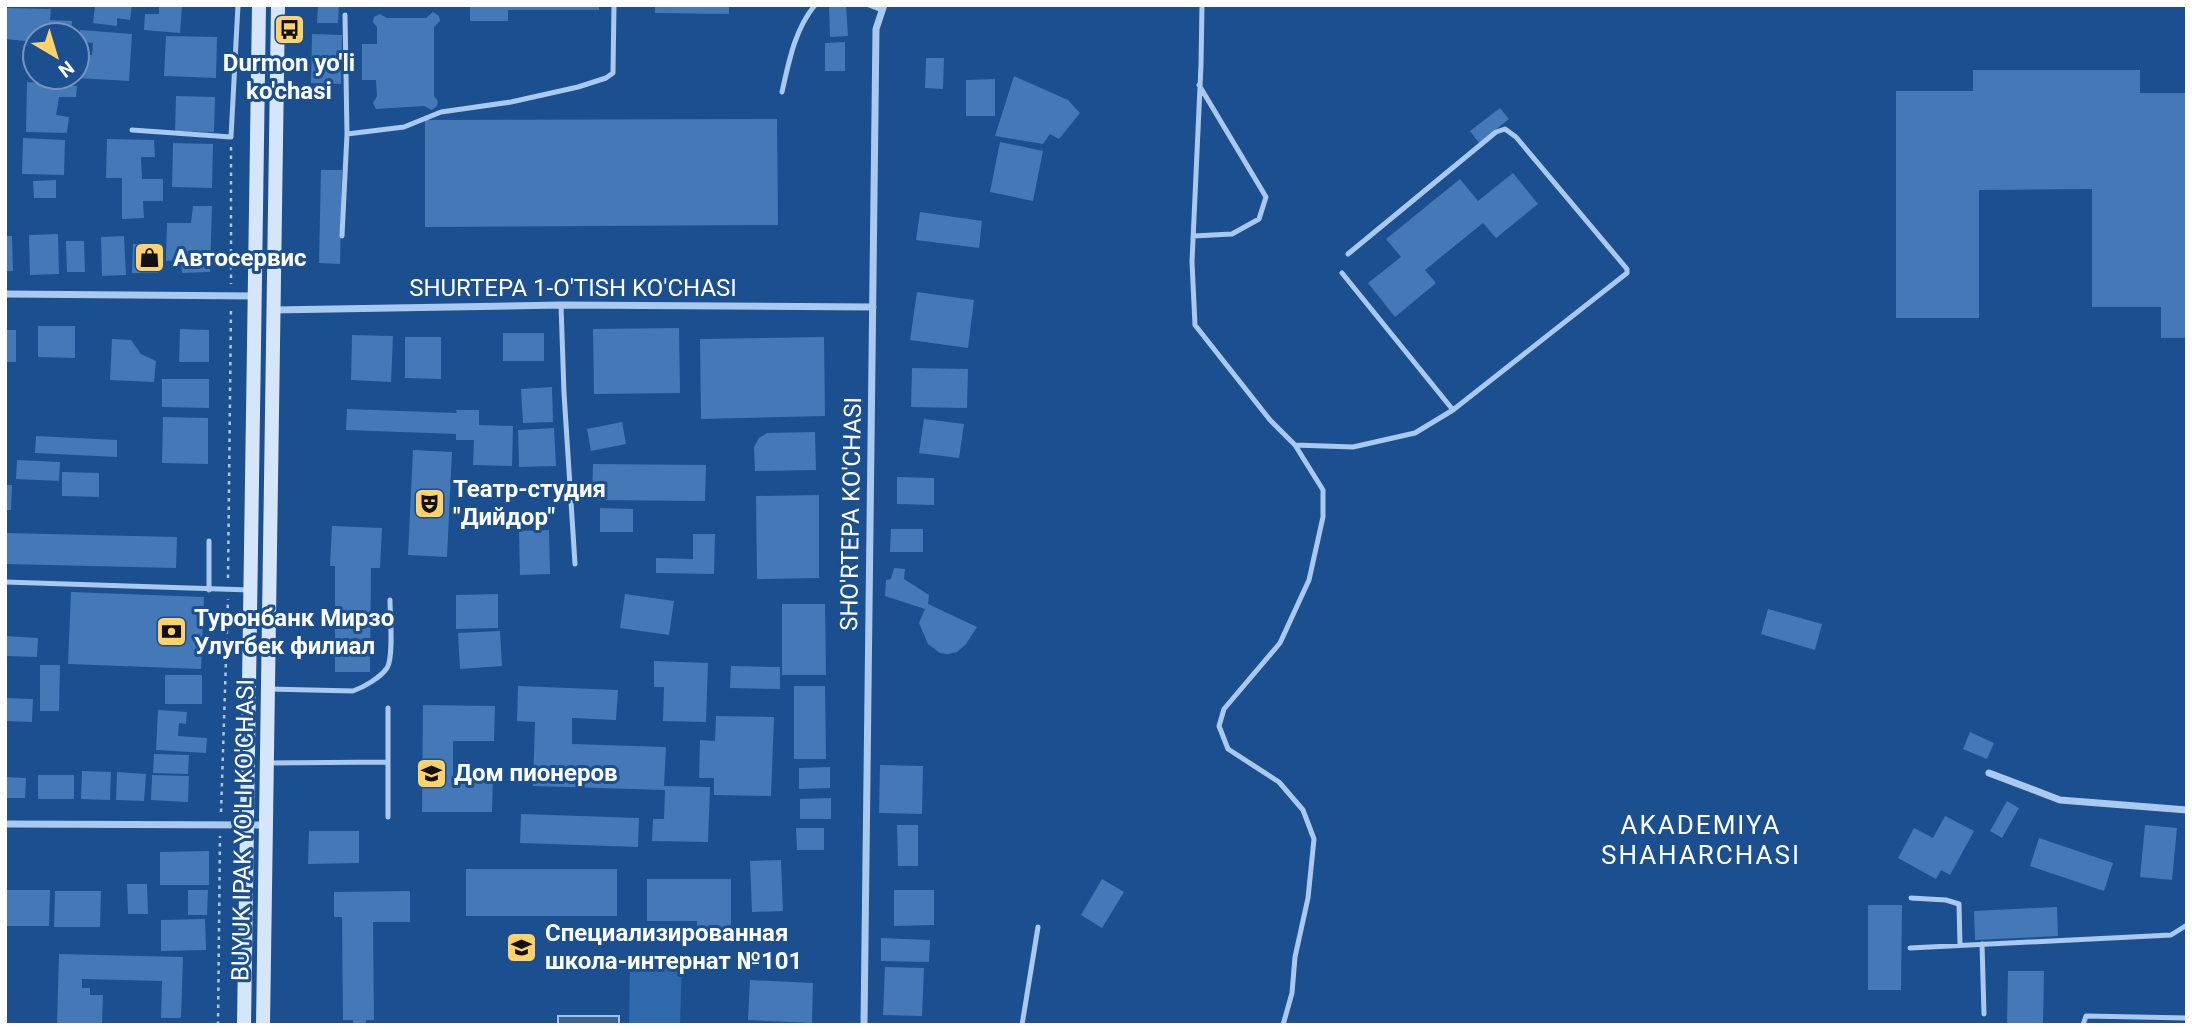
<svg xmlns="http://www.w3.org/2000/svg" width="2192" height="1030" font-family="Roboto,sans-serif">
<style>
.green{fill:#2e69ad}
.water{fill:#3c6290;stroke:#9cc4f0;stroke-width:2}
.building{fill:#4478b7}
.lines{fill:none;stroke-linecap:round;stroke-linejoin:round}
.path{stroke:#a9c9ee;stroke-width:2.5;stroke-dasharray:3.5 5;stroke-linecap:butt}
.service{stroke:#a9c9ee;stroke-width:5}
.minor{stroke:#a9c9ee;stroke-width:7}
.secondary{stroke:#d6e6fa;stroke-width:14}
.labels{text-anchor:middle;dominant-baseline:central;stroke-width:6;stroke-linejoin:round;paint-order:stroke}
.poi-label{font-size:24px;font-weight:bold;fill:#fff;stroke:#1b4f8f;text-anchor:start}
.street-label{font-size:24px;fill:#fff;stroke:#1b4f8f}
.neighbourhood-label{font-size:26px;letter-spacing:2px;fill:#fff;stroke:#1b4f8f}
</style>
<rect width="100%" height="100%" fill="#1b4f8f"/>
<path class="green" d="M630,961L682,962L680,1025H629Z"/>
<path class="water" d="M558,1016H619V1025H558Z"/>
<path class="building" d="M95,5H132L130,20L117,18V26L93,23Z
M159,5H182L180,33L144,30L145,14H159Z
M318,5H339L338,23H317Z
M470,5H599V10H508V21H470Z
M655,5H729V14L655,13Z
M829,5H846L848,36L830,37Z
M6,8L51,9L50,20L72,21L71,35H35V42L5,39Z
M433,12L439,16L440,21L434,27V96L438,101L437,106L432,110L424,106L376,109L373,103L377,96L376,80H362V44H377V27L373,22L374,17L380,14L387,18H426Z
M80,30L132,34L129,81L77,78L78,55H92L93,43L79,42Z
M312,34L342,35L341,84L311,83Z
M166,36L217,37L216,78L164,76Z
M845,42V71H825V43Z
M926,58H944L943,89L925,88Z
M1973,70H2140V93H2187V338H2161V307H2092V189L1979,190V318H1896V91H1973Z
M1014,76L1068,100L1080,113L1059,139L1050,134L1043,144L995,136Z
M995,79V116H966V80Z
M27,82L77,86L76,97H59L56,115L69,117L67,133L26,132Z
M176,96L215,97L214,132L175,131Z
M1500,108L1509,119L1479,143L1470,131Z
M777,119L778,225L425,227V120Z
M23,138L65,140L64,175L22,174Z
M107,139L154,140L155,157H141L142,179H163V201H143L144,218L122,219V178H106Z
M1000,142L1043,151L1033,201L990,192Z
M173,143L213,144L212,188L172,187Z
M321,170H342L340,264L319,263Z
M1513,173L1538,204L1496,238L1483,223L1425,270L1436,283L1395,317L1368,283L1401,257L1386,239L1460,179L1478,201Z
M56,180V198H34L33,181Z
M193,206H212L210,272L182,273L181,260L166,261L167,223H191Z
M920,212L982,221L979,248L916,240Z
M58,234L59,274L30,275L29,235Z
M5,236H12L13,271H5Z
M124,236L126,275L102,276L101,237Z
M66,241H84L85,272H67Z
M158,243V273H132L133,244Z
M917,292L974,300L968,348L910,340Z
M38,326H75V358L38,357Z
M679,328L680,393L594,394L593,329Z
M180,329L209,330V362H179Z
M5,330H16V362H5Z
M503,333H544V361H503Z
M352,335L393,336L391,382L351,380Z
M405,337H441V379L405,378Z
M824,337L825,416L701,419L700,339Z
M112,339L131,340L141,354L156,361L154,382L110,380Z
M912,368L968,369L967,408L911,407Z
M162,379H209V408L162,407Z
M552,387L553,422L523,423L521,389Z
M347,409L457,413L456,410H479V425L513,426L512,466L473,465L474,440H456V434L346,430Z
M163,417L208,418V464L162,463Z
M924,419L964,424L959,458L919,453Z
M622,422L626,444L591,451L587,429Z
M554,428L556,466L519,467L518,430Z
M815,432L816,470L755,471L754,447L759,438L767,433Z
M36,436L117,440V457L35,453Z
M413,450L452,452L447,557L408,555Z
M17,460L60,462L59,481L16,479Z
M593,464L706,465L705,501L592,500Z
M62,472L99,473V497L62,496Z
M897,477L934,478V505L897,504Z
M5,485H12L11,510H5Z
M819,495V578L757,579L756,496Z
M600,508L633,509V532H600Z
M332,526L382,528L380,568H371L370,672H335V566H330Z
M891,529H923V552H890Z
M549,530L550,574L520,575L519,531Z
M5,533L177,537L176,568L5,564Z
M693,534H715L714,574L656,573V558L693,559Z
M894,568L905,569L904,579L929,595L928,604L977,627L966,644L957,652L948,654L940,653L928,644L919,623L925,609L885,596L886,580L891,579Z
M71,592L204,597L201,669L68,664Z
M498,594V628L456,629V595Z
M625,594L674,601L669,635L620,628Z
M782,604H825L826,675H782Z
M1768,609L1822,624L1815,650L1761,634Z
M500,631L502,666L460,669L458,633Z
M5,636L38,638L37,657L5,656Z
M654,661L708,663L706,722L663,721L664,687H654Z
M40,665H60L59,711H40Z
M731,666L780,667V689L730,688Z
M165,675H202V704H165Z
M518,686L618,690L616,720L572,718V744L666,747L664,786L710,787L708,842L652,841L653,819H664L665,790L533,786L535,722L517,721Z
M794,686H825L826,759H794Z
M5,698L33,699L32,722L5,721Z
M423,705L495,706L494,741H453V776L493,777L492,812H422Z
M158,710L187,712L186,724L179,723L178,736L207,738L206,753L156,750Z
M716,716L774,717L771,796L714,795V778H699L700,740L715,741Z
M1970,732L1994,743L1987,759L1963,749Z
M154,754L189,755L188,774L153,773Z
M880,765L923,766L922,814L879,813Z
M830,767V788L799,789V768Z
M82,771L111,772L110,800L81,799Z
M117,772L146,774L144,801L116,800Z
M38,775H74V799H38Z
M152,775L189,776L188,802L151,800Z
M5,777L26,778L25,798H5Z
M831,798V819H800V799Z
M2007,801L2019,808L2002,838L1990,831Z
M521,814L639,818L638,847L520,843Z
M1945,816L1974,831L1950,875L1941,870L1936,879L1898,858L1914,828L1933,838Z
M897,825H918V866H898Z
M2145,825L2177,828L2172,880L2140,877Z
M796,828H824V850H797Z
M309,831H359V863L308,864Z
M2039,838L2113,863L2104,891L2030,866Z
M209,851V885H160V852Z
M781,860L783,911L752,912L750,861Z
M466,869H617V916H466Z
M647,879H731V939H702L697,933V921H647Z
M1102,879L1124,892L1102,928L1081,915Z
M127,884H147L148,914H128Z
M5,890H50L49,926H5Z
M188,890H208L207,915H188Z
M894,890H934V925L894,926Z
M55,891H101L100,927H54Z
M410,891V922H373L374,1020H366V1025H353V1020H343L342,917H334V892Z
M1868,905H1902L1901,990H1868Z
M2057,907L2058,936L1975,940L1974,911Z
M205,919L206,950L161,951V920Z
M881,938L930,940L929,962L881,961Z
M59,954L183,957L181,1018H161L162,981L82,979V988H90V995H103L102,1025H57Z
M885,967L924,968L922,1016L883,1015Z
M2008,971H2044L2043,1025H2007Z
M750,980L813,983L812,1023L748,1020Z"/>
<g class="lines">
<path class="path" d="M231,147V284
M228,578L231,308
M221,812L228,599
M218,1025L220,836"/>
<path class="service" d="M869,5L882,10
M1202,5L1201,65L1192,262L1195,325L1270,420L1295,445L1353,447L1415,433L1453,410L1627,273V269L1516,137L1505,129L1496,132L1348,254
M782,92C789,61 795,29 815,5
M132,130L231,137L238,5
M347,134L404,127L441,112L511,102L578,87L606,78L613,73L614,5
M342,236L347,134L345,15
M1193,236L1232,234L1259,219L1266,197L1199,85
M1342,273L1453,410
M561,305L564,393L575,564
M209,541V590
M5,582L250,590
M268,689L353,691C364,687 380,678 387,668C394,657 390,614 390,600
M388,762V708
M267,763L388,762V817
M1911,898L1946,900L1959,904L1960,945
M1982,944L1984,1014
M1910,948L2171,935L2187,925
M1022,1025L1038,927
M1283,1025L1292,993L1295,957L1308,898L1314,839L1303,810L1279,782L1228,749L1219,726L1224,709L1280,643L1309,580L1323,517V490L1295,445
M2083,1025L2086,1016L2187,1018"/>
<path class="minor" d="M5,294L255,296
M274,310L561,305L873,307
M1989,773L2060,800L2187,810
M5,824L266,825
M864,1025L876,29L884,5"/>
<path class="secondary" d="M244,1025L259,5
M263,1025L278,5"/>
</g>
<defs>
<symbol id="bus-square" viewBox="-11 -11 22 22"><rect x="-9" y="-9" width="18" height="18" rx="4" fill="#ffd166" stroke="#1b4f8f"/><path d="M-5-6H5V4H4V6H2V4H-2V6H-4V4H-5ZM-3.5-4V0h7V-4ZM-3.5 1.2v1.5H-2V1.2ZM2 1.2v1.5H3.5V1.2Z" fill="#111"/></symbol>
<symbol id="shop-square" viewBox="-11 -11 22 22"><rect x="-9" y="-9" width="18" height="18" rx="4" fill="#ffd166" stroke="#1b4f8f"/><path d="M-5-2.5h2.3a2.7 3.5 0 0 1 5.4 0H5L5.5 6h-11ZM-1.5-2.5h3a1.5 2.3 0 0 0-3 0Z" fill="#111"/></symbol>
<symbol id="theatre-square" viewBox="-11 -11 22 22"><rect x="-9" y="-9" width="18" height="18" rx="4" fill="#ffd166" stroke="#1b4f8f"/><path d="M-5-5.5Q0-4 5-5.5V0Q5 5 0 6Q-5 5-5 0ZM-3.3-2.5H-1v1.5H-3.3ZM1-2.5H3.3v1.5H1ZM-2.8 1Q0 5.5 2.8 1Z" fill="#111"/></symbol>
<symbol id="bank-square" viewBox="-11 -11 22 22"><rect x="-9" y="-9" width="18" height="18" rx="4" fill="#ffd166" stroke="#1b4f8f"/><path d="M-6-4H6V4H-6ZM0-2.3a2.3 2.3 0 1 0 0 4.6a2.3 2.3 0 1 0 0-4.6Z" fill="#111"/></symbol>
<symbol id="school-square" viewBox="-11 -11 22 22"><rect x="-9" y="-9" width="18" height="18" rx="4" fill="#ffd166" stroke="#1b4f8f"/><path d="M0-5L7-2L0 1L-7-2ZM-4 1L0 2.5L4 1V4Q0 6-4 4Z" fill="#111"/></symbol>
</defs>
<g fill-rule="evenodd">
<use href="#bus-square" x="272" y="12" width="35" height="35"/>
<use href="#shop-square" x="132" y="240" width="35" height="35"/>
<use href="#theatre-square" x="412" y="486" width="35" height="35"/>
<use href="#bank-square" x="154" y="614" width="35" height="35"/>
<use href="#school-square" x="414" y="756" width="35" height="35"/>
<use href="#school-square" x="504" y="930" width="35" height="35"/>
</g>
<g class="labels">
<g class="poi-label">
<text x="289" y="63" text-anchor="middle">Durmon yo'li<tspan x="289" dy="28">ko'chasi</tspan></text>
<text x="173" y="258">Автосервис</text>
<text x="453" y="489">Театр-студия<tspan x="453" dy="28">"Дийдор"</tspan></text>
<text x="194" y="618">Туронбанк Мирзо<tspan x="194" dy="28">Улугбек филиал</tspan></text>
<text x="454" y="773">Дом пионеров</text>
<text x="545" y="933">Специализированная<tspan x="545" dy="28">школа-интернат №101</tspan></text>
</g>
<g class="street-label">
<text x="573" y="288">SHURTEPA 1-O'TISH KO'CHASI</text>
<text transform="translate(851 514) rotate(-89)">SHO'RTEPA KO'CHASI</text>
<text transform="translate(243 830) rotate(-89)">BUYUK IPAK YO'LI KO'CHASI</text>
</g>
<g class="neighbourhood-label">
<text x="1701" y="825">AKADEMIYA<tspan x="1701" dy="30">SHAHARCHASI</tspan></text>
</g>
</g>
<rect width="2192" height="1030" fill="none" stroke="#ffffff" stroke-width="14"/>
<g transform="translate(56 56) rotate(142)"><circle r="33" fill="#1b4f8f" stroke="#7695bc" stroke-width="2"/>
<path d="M0-5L12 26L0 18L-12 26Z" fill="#ffd166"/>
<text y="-10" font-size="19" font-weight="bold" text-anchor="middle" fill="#ffffff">N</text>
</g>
</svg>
